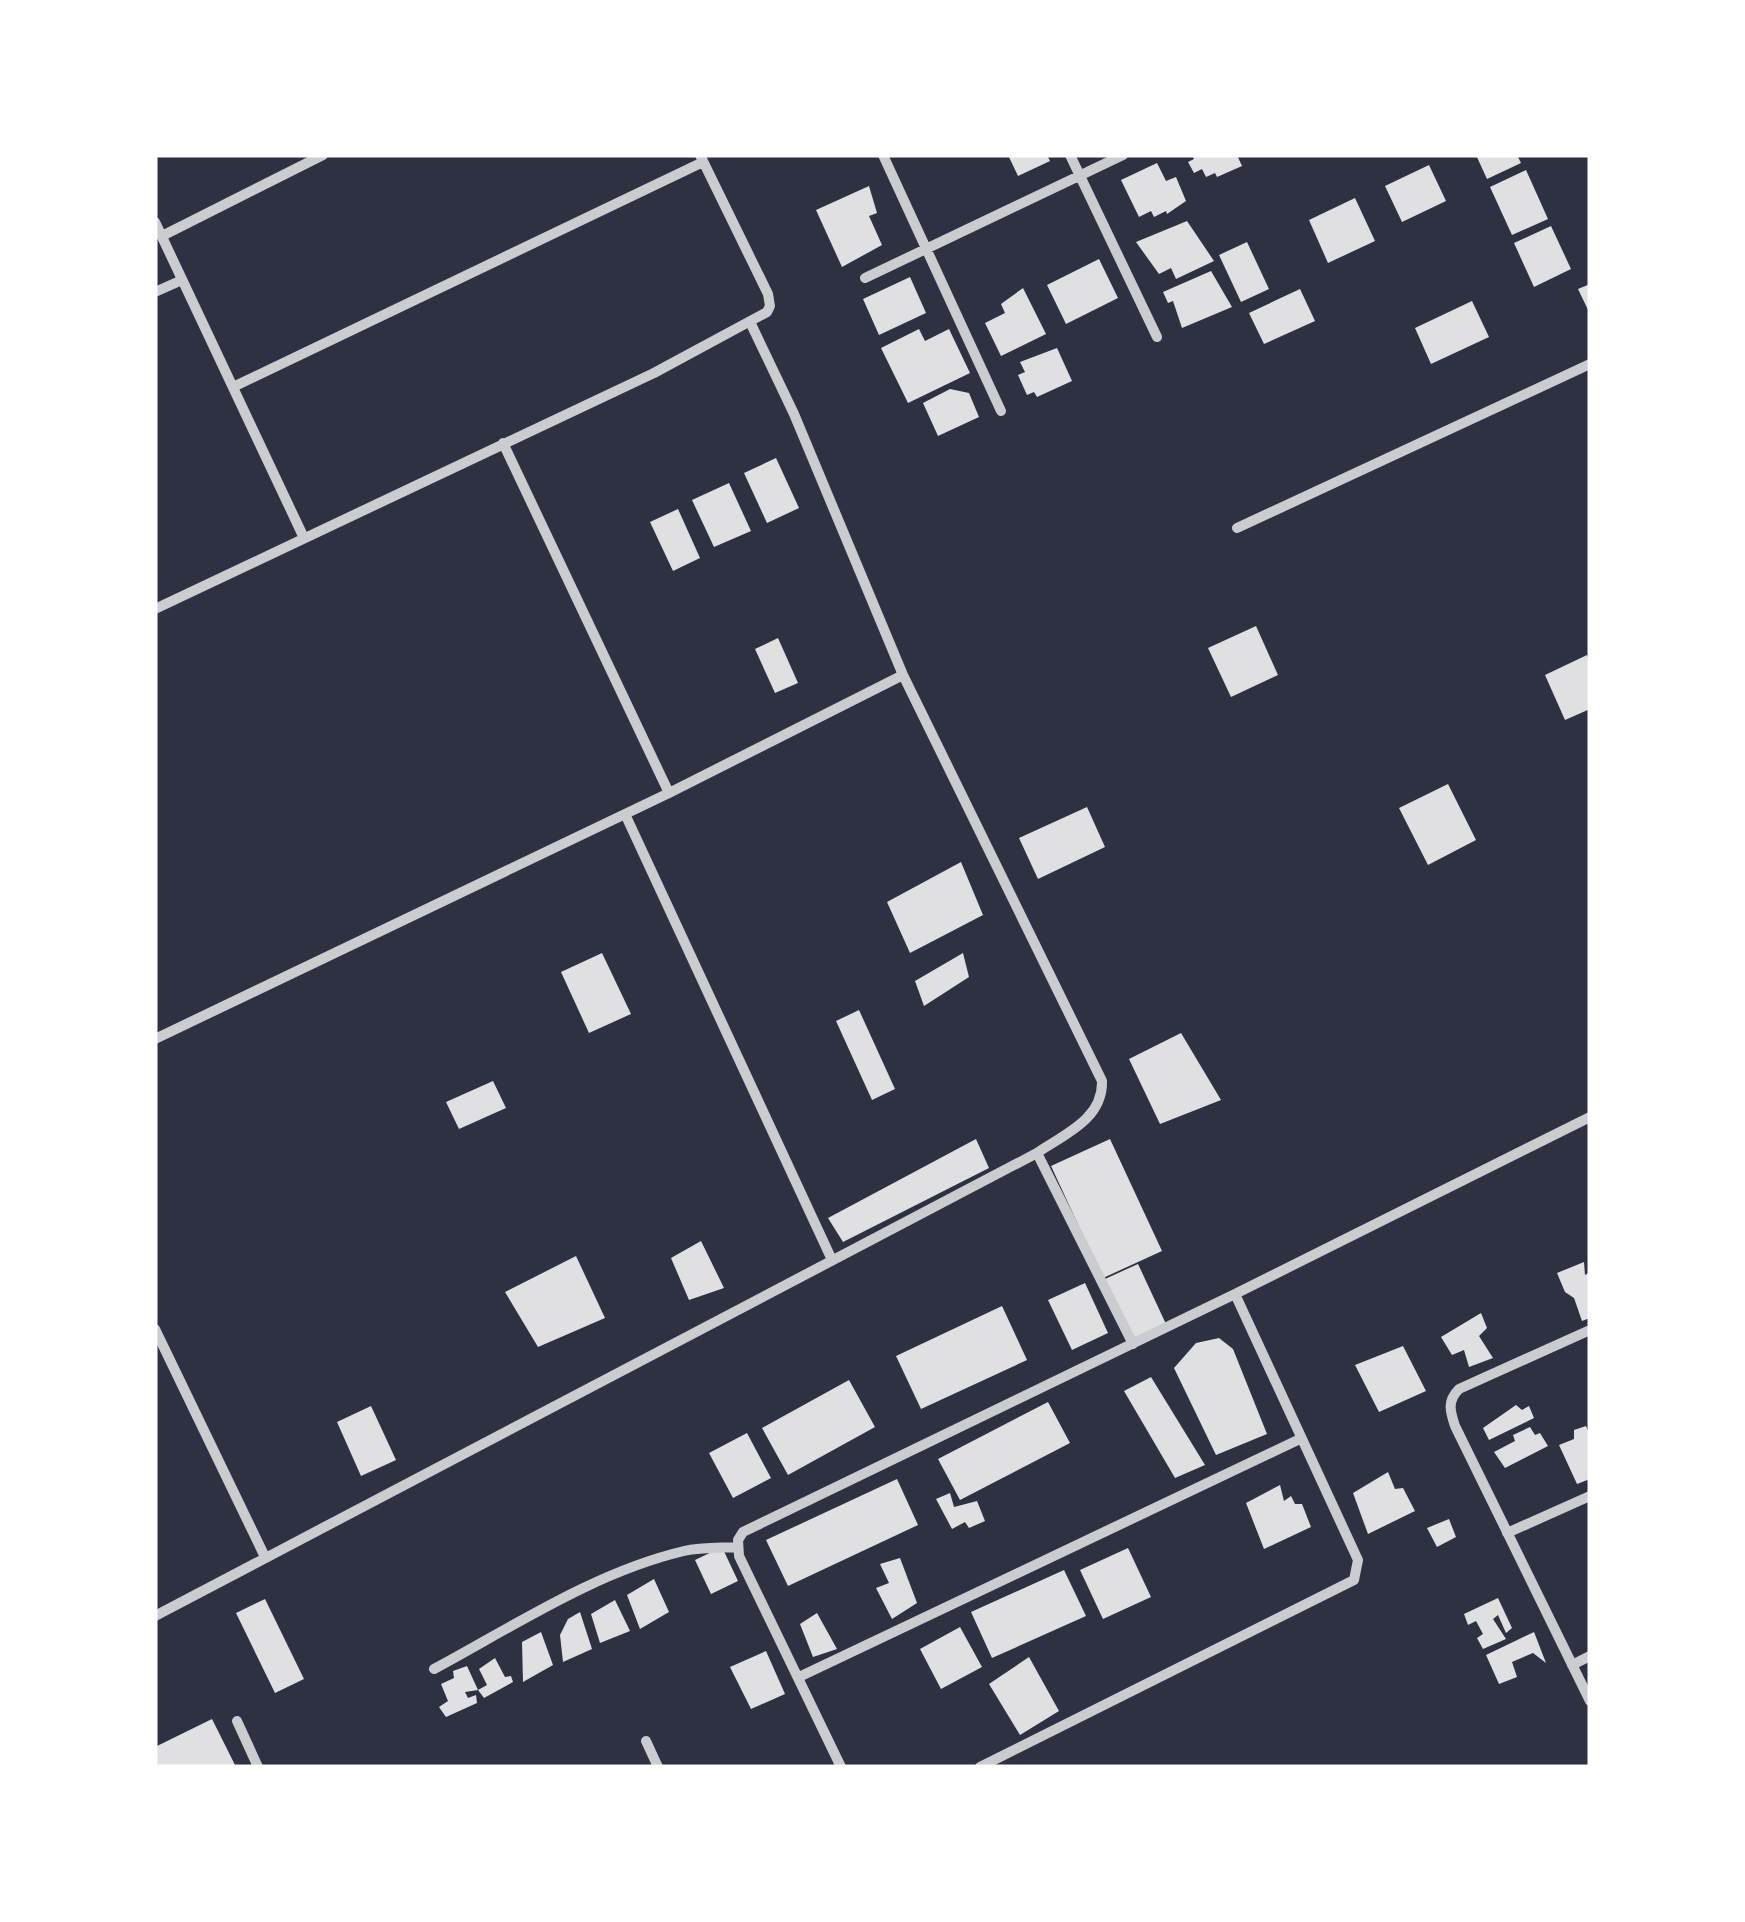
<svg xmlns="http://www.w3.org/2000/svg" width="1745" height="1922" font-family="Quicksand,sans-serif">
<style>
.building{fill:#e0e0e3}
.lines{fill:none;stroke-linecap:round;stroke-linejoin:round}
.minor{stroke:#caccd0;stroke-width:10}
</style>
<rect width="100%" height="100%" fill="#2d3142"/>
<path class="building" d="M1008,155H1047L1050,161L1018,176Z
M1192,155H1237L1242,166L1217,177L1215,173L1206,177L1202,169L1194,173L1188,162L1194,159Z
M1476,155H1517L1521,163L1487,179Z
M1157,163L1166,181L1176,177L1186,201L1167,214L1166,211L1154,217L1151,211L1139,217L1121,180Z
M1429,165L1446,201L1402,222L1385,186Z
M1526,170L1548,219L1512,235L1490,187Z
M869,186L877,213L869,216L882,245L842,267L816,210Z
M1355,198L1375,241L1328,263L1309,220Z
M1187,221L1214,261L1176,279L1171,268L1159,274L1136,242Z
M1551,226L1571,269L1534,287L1514,243Z
M1247,242L1269,289L1241,302L1219,255Z
M1099,259L1118,298L1066,324L1047,285Z
M1211,271L1232,307L1182,328L1173,301L1168,303L1163,292Z
M910,277L926,313L879,335L863,299Z
M1590,284V314L1578,289Z
M1023,288L1046,334L1001,356L985,323L1005,313L1001,304Z
M1300,289L1315,321L1264,344L1249,313Z
M1472,301L1489,337L1431,364L1415,328Z
M919,329L925,341L949,329L970,373L908,403L881,348Z
M1057,348L1072,381L1037,397L1034,392L1027,395L1018,375L1025,372L1020,362Z
M950,389L969,393L979,417L938,436L923,403Z
M776,458L799,508L767,523L744,473Z
M729,483L751,531L714,547L692,500Z
M678,509L700,558L673,571L650,522Z
M1256,626L1278,675L1231,697L1208,648Z
M778,638L798,683L775,693L755,649Z
M1587,655L1590,663V709L1565,720L1545,675Z
M1448,784L1476,840L1428,865L1399,808Z
M1087,807L1105,847L1038,879L1019,838Z
M961,862L983,915L910,953L887,902Z
M602,953L631,1014L589,1033L561,972Z
M963,953L969,977L924,1006L915,981Z
M859,1010L895,1089L872,1100L836,1021Z
M1181,1033L1221,1100L1160,1124L1129,1059Z
M493,1081L506,1108L459,1129L446,1102Z
M976,1139L989,1168L843,1242L828,1218Z
M1110,1139L1162,1251L1103,1278L1051,1166Z
M701,1241L724,1288L689,1300L671,1258Z
M576,1256L605,1318L538,1347L505,1292Z
M1584,1262L1585,1275L1590,1272V1318L1582,1321L1574,1298L1565,1292L1557,1273Z
M1138,1264L1166,1324L1133,1340L1105,1279Z
M1085,1283L1108,1333L1072,1350L1048,1300Z
M1002,1306L1027,1360L921,1409L896,1356Z
M1481,1313L1487,1328L1479,1336L1493,1358L1469,1367L1464,1350L1452,1355L1441,1337Z
M1219,1338L1233,1349L1267,1434L1216,1455L1174,1368L1196,1343Z
M1403,1346L1426,1391L1379,1412L1355,1365Z
M1151,1377L1205,1465L1175,1478L1124,1391Z
M849,1380L875,1427L788,1475L762,1428Z
M1048,1402L1070,1443L960,1500L938,1459Z
M1516,1405L1522,1410L1529,1406L1534,1418L1489,1440L1483,1428Z
M371,1406L396,1460L361,1476L337,1422Z
M1586,1426L1590,1435V1479L1577,1484L1559,1445L1574,1439V1430Z
M1530,1427L1535,1435L1540,1433L1548,1446L1505,1468L1494,1452L1515,1441L1513,1435Z
M747,1433L771,1478L733,1498L709,1453Z
M1388,1472L1395,1489L1403,1488L1415,1511L1368,1534L1353,1493Z
M897,1479L918,1525L788,1586L766,1540Z
M1280,1485L1284,1501L1291,1496L1295,1504H1302L1311,1527L1264,1549L1246,1503Z
M950,1493L954,1507L977,1501L985,1521L969,1528L965,1522L952,1529L936,1499Z
M1449,1519L1456,1537L1437,1547L1427,1528Z
M722,1547L738,1581L711,1594L695,1560Z
M1128,1548L1151,1597L1103,1619L1080,1570Z
M900,1558L917,1603L892,1619L876,1588L889,1583L880,1564Z
M1064,1570L1086,1616L992,1658L971,1612Z
M654,1579L669,1612L640,1629L627,1595Z
M1498,1598L1512,1628L1506,1633L1498,1615L1493,1619L1506,1639L1483,1649L1477,1638L1483,1634L1476,1621L1468,1625L1464,1614Z
M265,1599L304,1679L275,1693L236,1613Z
M615,1600L630,1631L600,1643L591,1614Z
M580,1612L592,1649L563,1662L560,1635L568,1619Z
M817,1613L837,1649L813,1657L800,1624Z
M960,1627L982,1667L941,1689L920,1649Z
M541,1632L553,1665L523,1682L522,1642Z
M1534,1632L1546,1663L1533,1653L1512,1662L1517,1677L1499,1684L1486,1655Z
M766,1651L785,1694L751,1709L730,1667Z
M1029,1657L1059,1711L1020,1735L989,1684Z
M495,1658L505,1677L511,1676L513,1682L484,1698L478,1690L487,1685L479,1669Z
M467,1666L478,1690L465,1692L468,1698L476,1695L477,1703L446,1717L439,1707L448,1701L441,1684L454,1678L453,1671Z
M212,1719L236,1767H155V1747Z"/>
<g class="lines">
<path class="minor" d="M883,155L1001,411
M1070,155L1157,337
M155,222L304,538
M162,236L323,155
M865,278L1123,155
M155,292L182,280
M233,387L703,162
M503,443L669,793
M1237,528L1590,364
M155,609L654,373L767,312L770,306L768,294L700,155
M625,814L832,1260
M155,1039L669,793L903,675
M1037,1153L1133,1344
M155,1329L265,1557
M1590,1330L1459,1389C1447,1401 1450,1411 1455,1426L1590,1701
M1507,1533L1590,1496
M155,1616L1037,1153C1065,1134 1103,1119 1102,1081L903,675L794,414L751,324
M1572,1665L1590,1656
M434,1669C514,1626 595,1572 684,1551C701,1547 720,1548 738,1547
M799,1677L1300,1439
M237,1721L258,1767
M646,1741L658,1767
M841,1767L739,1556L738,1540L743,1532L1235,1294L1590,1117
M980,1767L1354,1580L1358,1560L1235,1294"/>
</g>
<rect width="1745" height="1922" fill="none" stroke="#ffffff" stroke-width="315"/>
</svg>
